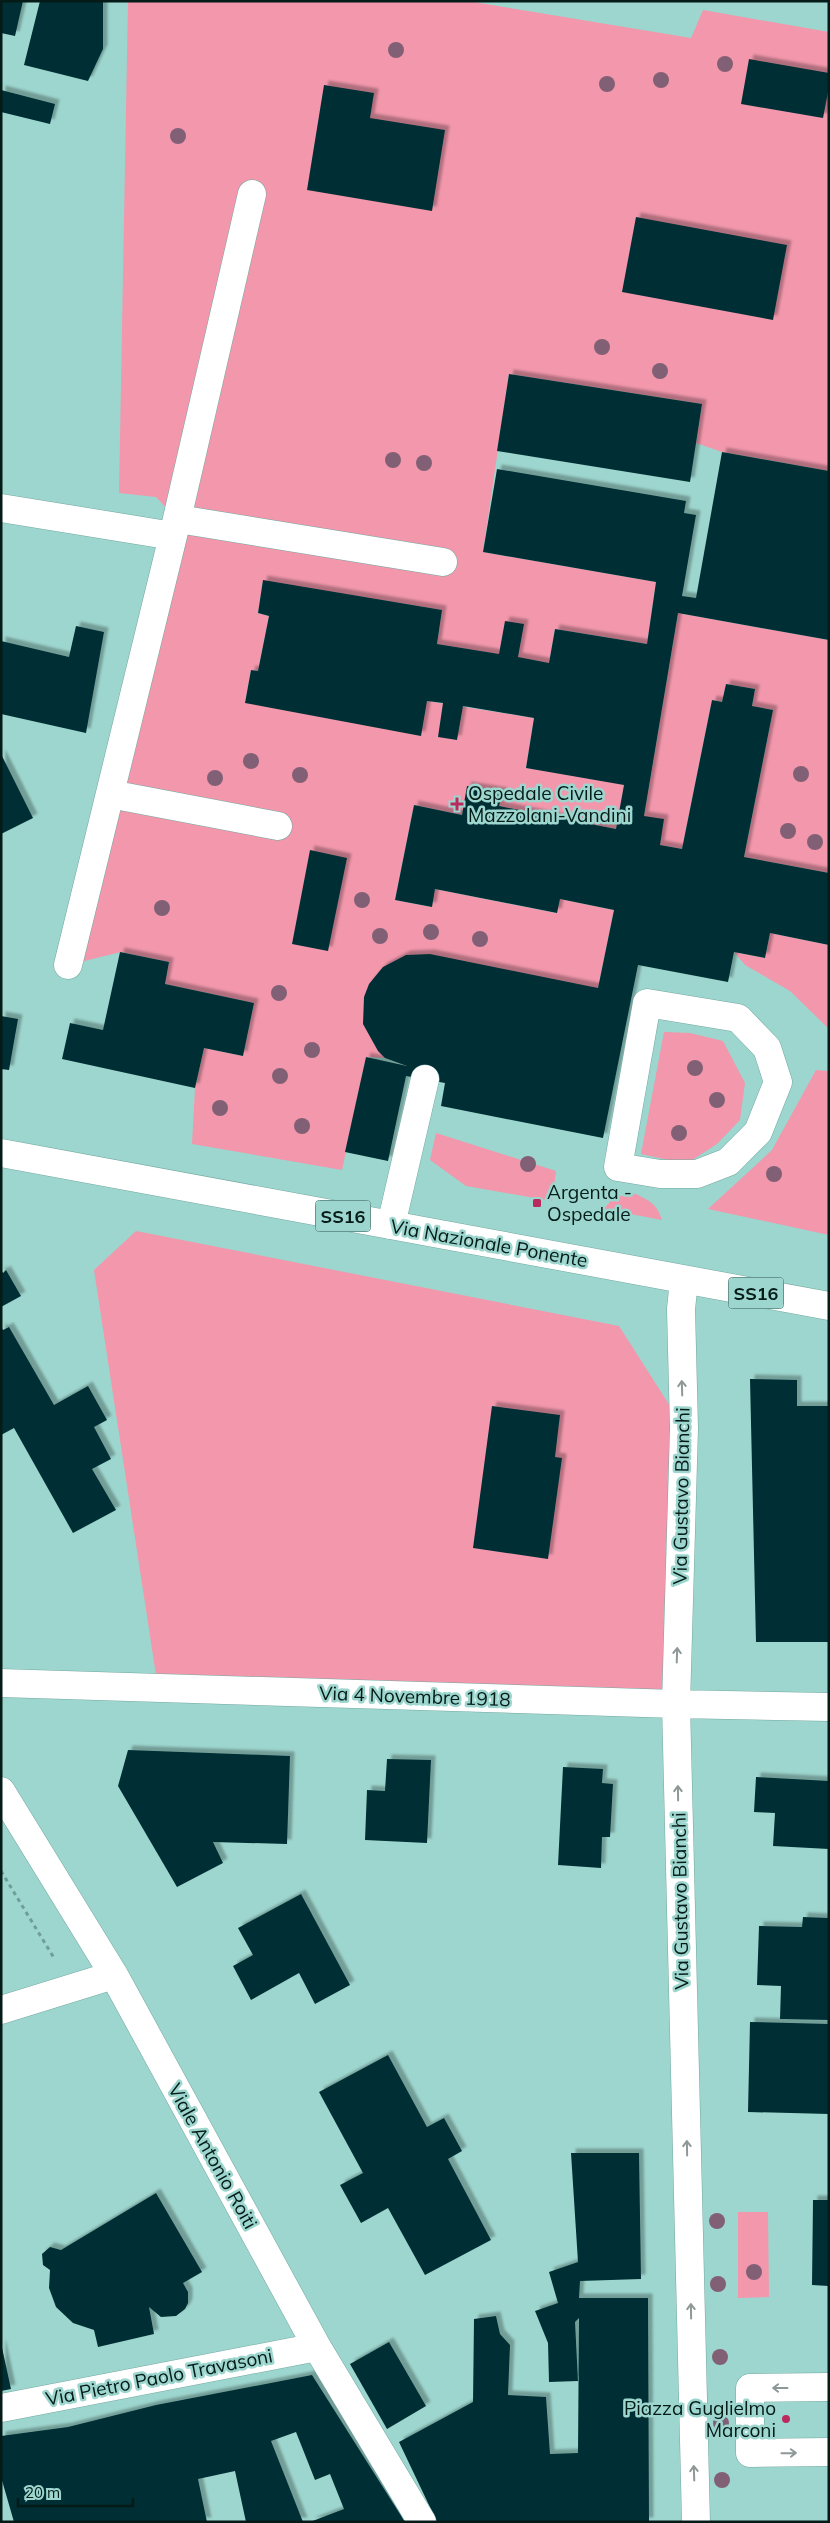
<svg xmlns="http://www.w3.org/2000/svg" width="830" height="2523" font-family="Mulish,sans-serif">
<style>
.green{fill:#f297ac}
.building{fill:#012f34;filter:url(#shadow)}
.lines{fill:none;stroke-linecap:round;stroke-linejoin:round}
.minor-casing{stroke:#72a9a1;stroke-width:29}
.major-casing{stroke:#72a9a1;stroke-width:29}
.path{stroke:#6f9d97;stroke-width:3;stroke-dasharray:4 4;stroke-linecap:butt}
.minor{stroke:#fff;stroke-width:28}
.major{stroke:#fff;stroke-width:28}
.tree{fill:#816075}
.oneway{stroke:#8e9897}
.poi-dot{fill:#b92b5d;stroke:#9dd6ce;stroke-width:2}
.labels{text-anchor:middle;dominant-baseline:central;stroke-width:5;stroke-linejoin:round;paint-order:stroke}
.shield{fill:#9dd6ce;stroke:#32534f;stroke-width:1}
.shield-label{font-size:18px;font-weight:bold;fill:#041b18}
.poi-label{font-size:19px;fill:#041b18;stroke:#9dd6ce;text-anchor:start}
.street-label{font-size:19px;fill:#041b18;stroke:#9dd6ce}
</style>
<defs>
<filter id="shadow"><feDropShadow dx="4.5" dy="-4.5" stdDeviation="1" flood-color="#0004"/></filter>
</defs>
<rect width="100%" height="100%" fill="#9dd6ce"/>
<path class="green" d="M128,1H468L691,38L703,10L829,32V471L722,452L696,443L702,404L509,374L483,552L656,582L647,644L555,629L549,663L437,644L442,610L263,581L258,613L269,616L258,671L251,670L245,703L427,701L534,718L526,768L630,781L616,829L499,806L502,792L468,786L462,815L414,805L395,900L431,907L435,889L556,913L560,899L614,910L598,988L446,1075L385,1058L366,1057L342,1170L192,1144L195,1088L204,1048L243,1056L254,1003L165,984L169,962L121,952L68,965L177,519L156,497L119,493Z
M678,613L829,640V873L744,857L773,710L752,706L755,689L726,684L722,702L712,700L682,849L660,845L644,816Z
M770,933L829,945V1029L790,991L745,965L734,952L765,958Z
M664,1032L690,1033L723,1041L745,1083L740,1120L717,1144L686,1164L641,1154Z
M816,1070L829,1071V1235L708,1209L772,1150Z
M436,1133L556,1171L552,1201L466,1186L430,1160Z
M636,1194C650,1201 657,1204 662,1220L604,1209L614,1197Z
M136,1231L619,1326L684,1428L676,1704L158,1688L94,1270Z
M738,2212H768L769,2297L738,2298Z"/>
<path class="building" d="M1,1H23L15,36L1,33Z
M40,1H103V49L88,81L24,65Z
M749,59L829,73V87L823,118L741,104Z
M324,85L374,93L370,118L445,130L432,211L307,190Z
M1,90L55,104L50,124L1,112Z
M636,217L787,245L773,320L622,292Z
M509,374L702,404L690,482L497,451Z
M722,452L829,471V640L678,613L644,816L664,819L660,845L682,849L712,700L722,702L726,684L755,689L752,706L773,710L744,857L829,873V945L770,933L765,958L734,952L728,982L638,965L603,1138L441,1106L445,1083L406,1076L388,1161L345,1152L366,1057L407,1066L385,1058L378,1051L363,1024L364,997L369,984L383,967L406,955L430,954L598,988L614,910L560,899L557,913L435,889L432,907L395,900L414,805L462,815L467,786L503,792L499,806L616,829L624,785L526,768L534,718L463,706L457,740L438,737L443,703L427,701L421,736L245,703L251,670L258,671L269,616L258,613L263,580L442,610L437,644L499,654L505,621L524,624L518,657L549,663L555,629L647,644L656,582L483,552L497,469L686,501L684,513L696,515L682,596L696,598Z
M76,626L104,632L86,733L1,714V641L69,657Z
M1,754L33,818L1,834Z
M310,850L347,858L328,951L292,944Z
M120,952L169,962L165,984L254,1003L243,1056L204,1048L195,1088L62,1059L70,1023L103,1030Z
M1,1016L18,1019L9,1070L1,1069Z
M1,1270L3,1273L6,1270L21,1296L1,1307Z
M1,1327L3,1330L9,1327L54,1405L88,1386L107,1420L94,1427L111,1459L92,1469L116,1510L73,1533L14,1428L1,1435Z
M750,1379L797,1380V1406H829V1642H756Z
M492,1406L560,1415L555,1457L562,1458L548,1559L473,1548Z
M128,1750L290,1756L287,1844L213,1842L223,1863L177,1887L118,1786Z
M387,1759L431,1760L427,1843L365,1840L367,1790L385,1791Z
M563,1767L603,1769L602,1783L613,1784L610,1837H602L601,1868L558,1865Z
M756,1777L829,1781V1849L773,1846L775,1813L754,1812Z
M301,1894L350,1985L315,2004L299,1973L251,2000L233,1966L253,1955L238,1928Z
M803,1917L829,1918V2020L780,2019L781,1986L757,1985L759,1926L802,1927Z
M750,2022L829,2024V2114L748,2112Z
M388,2055L427,2127L444,2118L462,2151L448,2159L491,2240L425,2275L388,2208L361,2223L340,2185L363,2173L319,2092Z
M571,2153H639L641,2279L580,2281L579,2298H648L649,2522H437L399,2442L473,2402L474,2319L496,2316L500,2334L510,2345L508,2395L546,2397L550,2454L578,2453L579,2318L575,2322L578,2381L549,2382L548,2343L535,2311L558,2303L549,2272L578,2262Z
M156,2193L202,2272L183,2283L188,2292V2303L185,2309L176,2316L161,2317L149,2307L154,2334L98,2347L94,2330L73,2323L56,2307L49,2288L50,2270L43,2265L42,2254L50,2247L61,2250Z
M813,2200H829V2286L812,2285Z
M389,2342L426,2406L387,2429L350,2364Z
M1,2343L11,2389L1,2391Z
M312,2375L405,2522H310L344,2509L330,2474L315,2480L296,2432L271,2441L303,2522H246L235,2471L198,2479L207,2522H14L1,2477V2436L68,2427L156,2405Z"/>
<g class="lines">
<defs>
<path id="minor" d="M1,508L173,536
M178,519L443,562
M110,794L278,826
M68,965L173,536L252,194
M647,1003L738,1018L767,1048L778,1082L758,1132L728,1162L697,1174H660L618,1167Z
M391,1225L425,1079
M684,1280L681,1309L684,1428L676,1704L696,2522
M1,1683L676,1704L829,1707
M1,1791L114,1975L317,2347L422,2522
M1,2010L114,1975
M829,2387L750,2388V2453L829,2452
M1,2408L317,2347"/>
<path id="major" d="M1,1153L829,1306"/>
</defs>
<use href="#minor" class="minor-casing"/>
<use href="#major" class="major-casing"/>
<path class="path" d="M1,1871L54,1958"/>
<use href="#minor" class="minor"/>
<use href="#major" class="major"/>
</g>
<g class="tree">
<circle cx="396" cy="50" r="8"/>
<circle cx="725" cy="64" r="8"/>
<circle cx="661" cy="80" r="8"/>
<circle cx="607" cy="84" r="8"/>
<circle cx="178" cy="136" r="8"/>
<circle cx="602" cy="347" r="8"/>
<circle cx="660" cy="371" r="8"/>
<circle cx="393" cy="460" r="8"/>
<circle cx="424" cy="463" r="8"/>
<circle cx="251" cy="761" r="8"/>
<circle cx="801" cy="774" r="8"/>
<circle cx="300" cy="775" r="8"/>
<circle cx="215" cy="778" r="8"/>
<circle cx="788" cy="831" r="8"/>
<circle cx="815" cy="842" r="8"/>
<circle cx="362" cy="900" r="8"/>
<circle cx="162" cy="908" r="8"/>
<circle cx="431" cy="932" r="8"/>
<circle cx="380" cy="936" r="8"/>
<circle cx="480" cy="939" r="8"/>
<circle cx="279" cy="993" r="8"/>
<circle cx="312" cy="1050" r="8"/>
<circle cx="695" cy="1068" r="8"/>
<circle cx="280" cy="1076" r="8"/>
<circle cx="717" cy="1100" r="8"/>
<circle cx="220" cy="1108" r="8"/>
<circle cx="302" cy="1126" r="8"/>
<circle cx="679" cy="1133" r="8"/>
<circle cx="528" cy="1164" r="8"/>
<circle cx="774" cy="1174" r="8"/>
<circle cx="717" cy="2221" r="8"/>
<circle cx="754" cy="2272" r="8"/>
<circle cx="718" cy="2284" r="8"/>
<circle cx="720" cy="2357" r="8"/>
<circle cx="721" cy="2423" r="8"/>
<circle cx="722" cy="2480" r="8"/>
</g>
<defs><path id="oneway-shaft" d="M-6 0H5M1.5-3L5.5 0L1.5 3" fill="none" stroke-width="1.6" stroke-linecap="round" stroke-linejoin="round" transform="scale(1.25)"/></defs>
<g class="oneway">
<use href="#oneway-shaft" transform="translate(682 1388) rotate(-92)"/>
<use href="#oneway-shaft" transform="translate(677 1655) rotate(-88)"/>
<use href="#oneway-shaft" transform="translate(678 1793) rotate(-91)"/>
<use href="#oneway-shaft" transform="translate(687 2148) rotate(-91)"/>
<use href="#oneway-shaft" transform="translate(691 2311) rotate(-91)"/>
<use href="#oneway-shaft" transform="translate(780 2388) rotate(180)"/>
<use href="#oneway-shaft" transform="translate(789 2453) rotate(-1)"/>
<use href="#oneway-shaft" transform="translate(694 2473) rotate(-92)"/>
</g>
<g class="poi-dot">
<path d="M454.5 796.5h5v5h5v5h-5v5h-5v-5h-5v-5h5z"/>
<rect x="532" y="1198" width="10" height="10" rx="2.5"/>
<circle cx="786" cy="2419" r="5"/>
</g>
<g class="labels">
<g class="shield">
<rect x="315.5" y="1200.5" width="55" height="31" rx="4"/>
<rect x="728.5" y="1277.5" width="55" height="31" rx="4"/>
</g>
<g class="shield-label">
<text x="343" y="1216">SS16</text>
<text x="756" y="1293">SS16</text>
</g>
<g class="poi-label">
<text x="468" y="793">Ospedale Civile<tspan x="468" dy="22">Mazzolani-Vandini</tspan></text>
<text x="547" y="1192">Argenta -<tspan x="547" dy="22">Ospedale</tspan></text>
<text x="776" y="2408" text-anchor="end">Piazza Guglielmo<tspan x="776" dy="22">Marconi</tspan></text>
</g>
<g class="street-label">
<text transform="translate(489 1243) rotate(10)">Via Nazionale Ponente</text>
<text transform="translate(681 1496) rotate(-89)">Via Gustavo Bianchi</text>
<text transform="translate(415 1696) rotate(2)">Via 4 Novembre 1918</text>
<text transform="translate(680 1901) rotate(-91)">Via Gustavo Bianchi</text>
<text transform="translate(213 2156) rotate(61)">Viale Antonio Roiti</text>
<text transform="translate(159 2377) rotate(-11)">Via Pietro Paolo Travasoni</text>
</g>
</g>
<rect width="830" height="2523" fill="none" stroke="#041b18" stroke-width="5"/>
<path d="M18 2498v8h115v-8" fill="none" stroke="#041b18" stroke-width="2.5"/>
<text x="25" y="2498" font-size="15" fill="#041b18" stroke="#9dd6ce" stroke-width="4" paint-order="stroke">20 m</text>
</svg>
